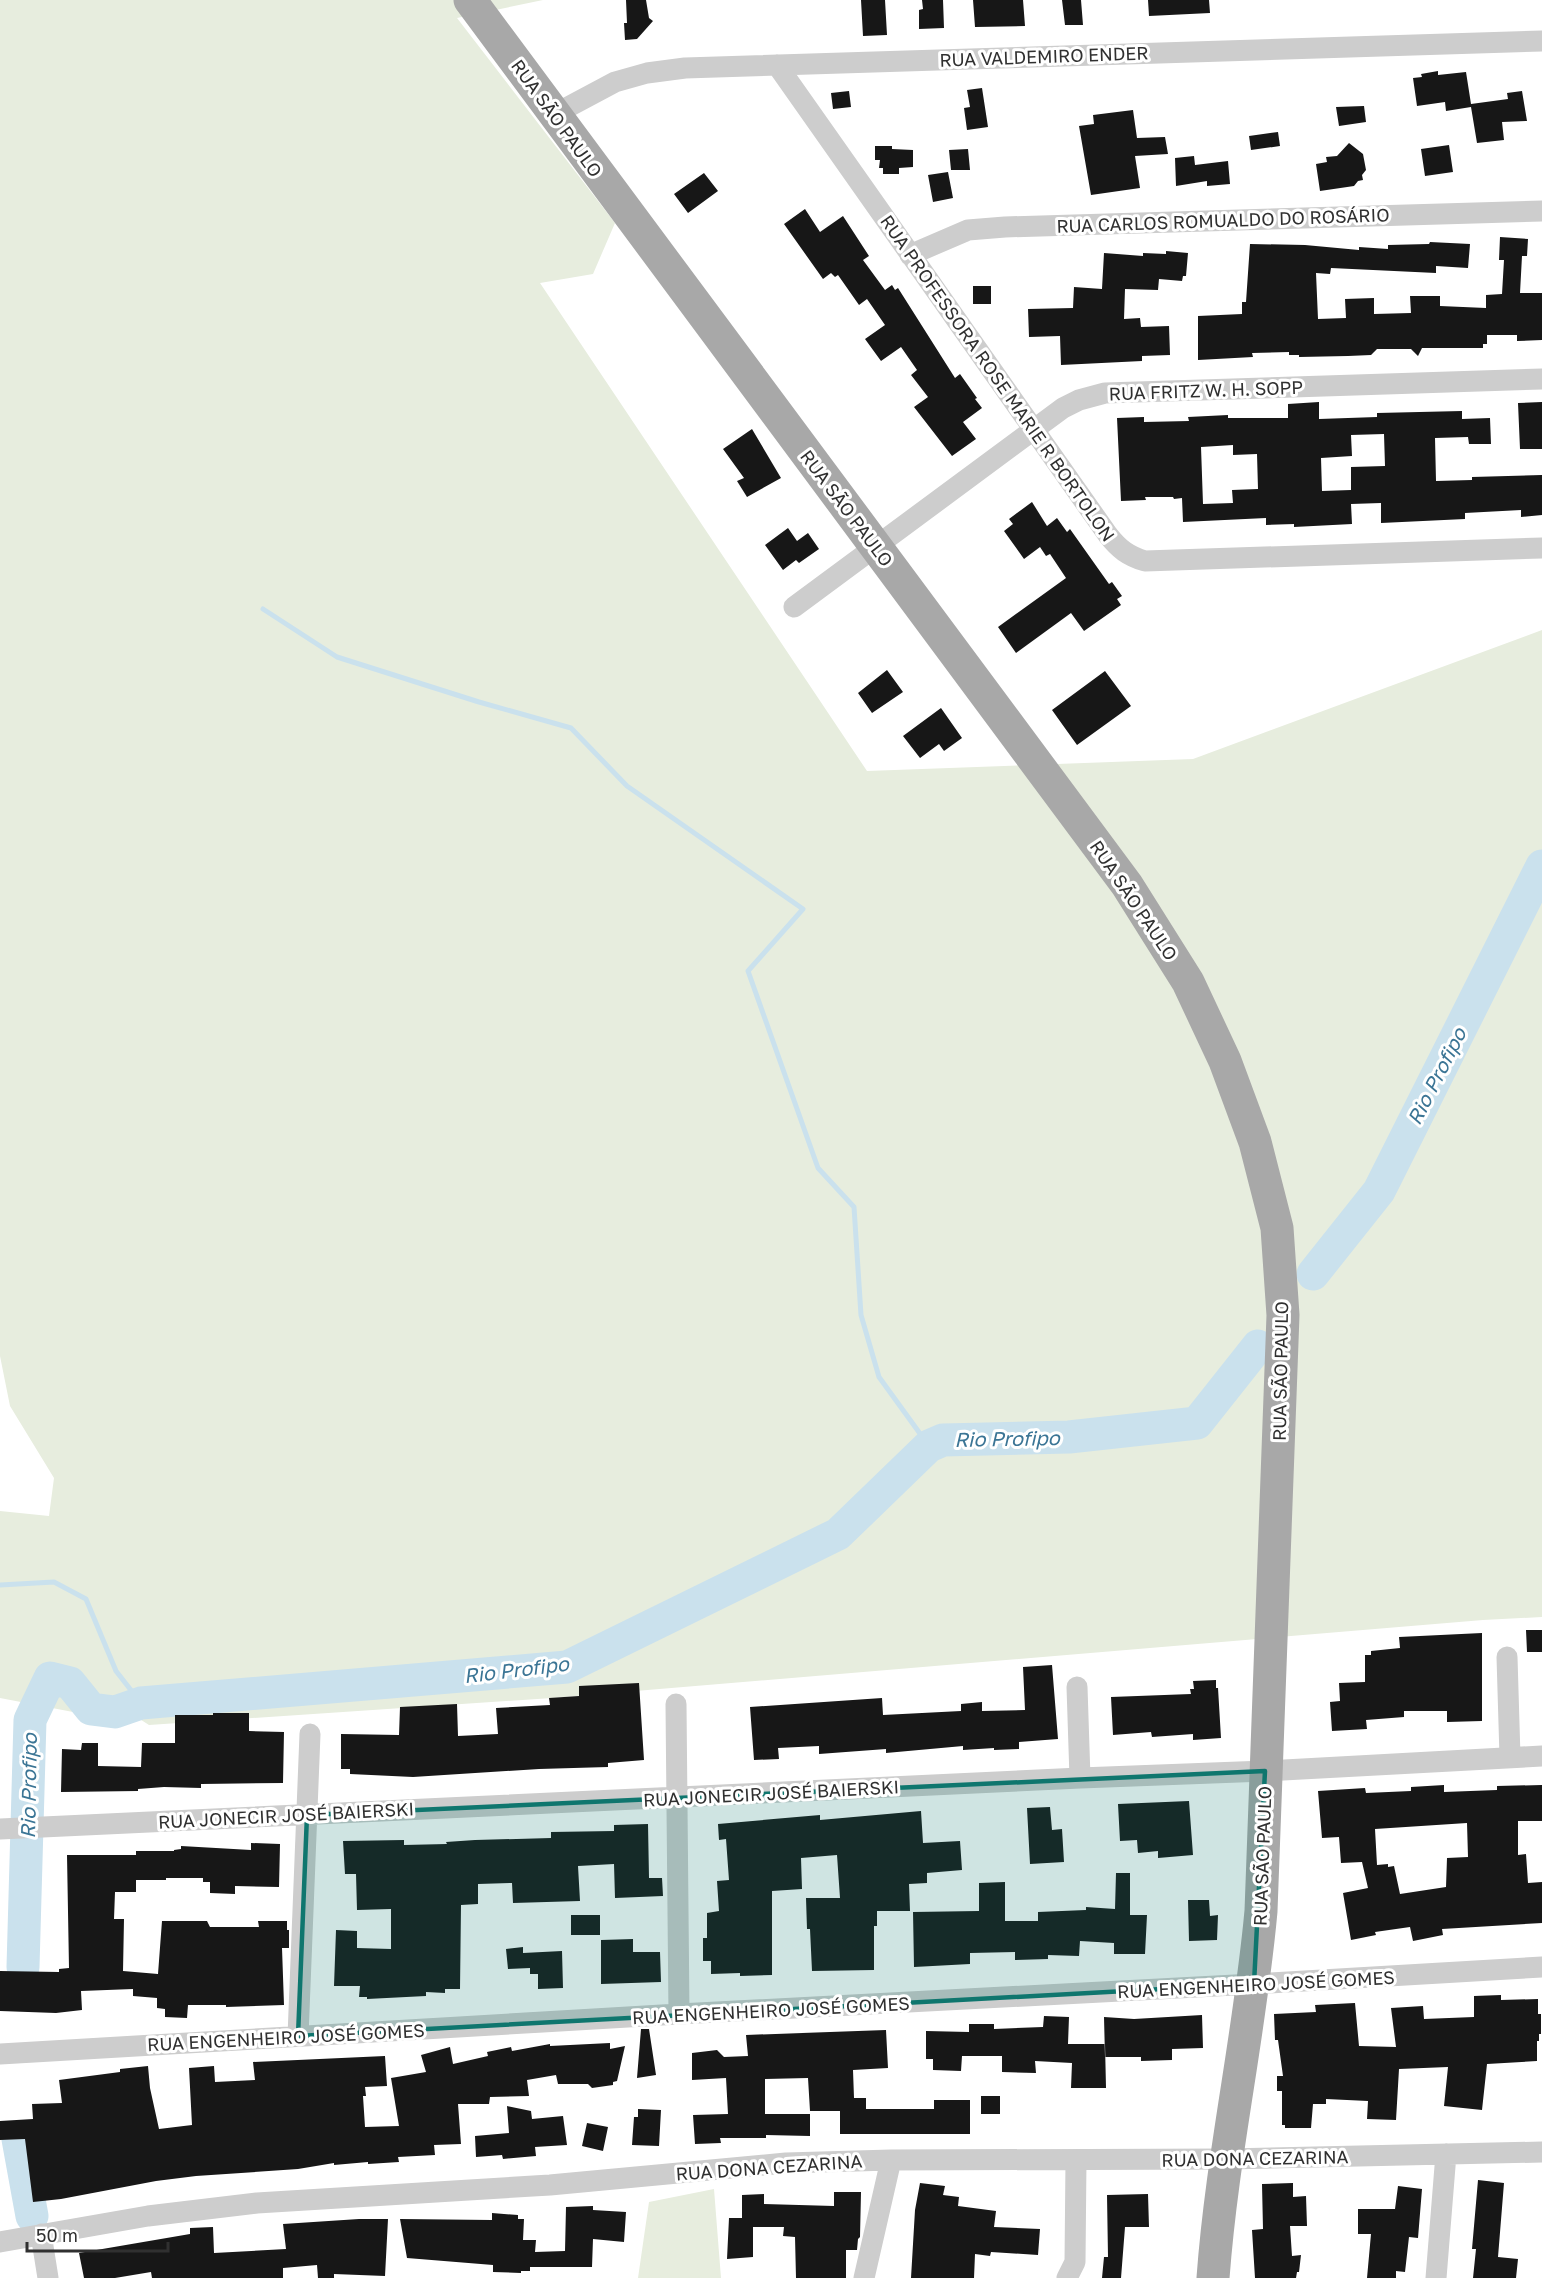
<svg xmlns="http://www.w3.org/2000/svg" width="1542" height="2278" font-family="'Golos Text',sans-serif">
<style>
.green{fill:#e7edde}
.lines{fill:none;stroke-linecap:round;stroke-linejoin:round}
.stream{stroke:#cae1ed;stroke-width:5}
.river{stroke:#cae1ed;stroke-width:33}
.building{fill:#171717;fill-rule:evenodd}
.minor{stroke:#cdcdcd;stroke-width:21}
.primary{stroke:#a8a8a8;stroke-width:33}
.marked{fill:#0f766e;fill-opacity:0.2;stroke:#0f766e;stroke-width:4.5;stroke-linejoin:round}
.labels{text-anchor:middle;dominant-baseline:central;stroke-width:6;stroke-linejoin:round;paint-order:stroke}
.street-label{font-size:18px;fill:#303030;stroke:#fff}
.water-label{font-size:20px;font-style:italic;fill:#3b7595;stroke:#fff}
</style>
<rect width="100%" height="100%" fill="#fff"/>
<path class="green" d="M0,0H543L457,18L615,223L593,274L540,283L867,771L1193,759L1542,630V1617L1483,1620L552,1698L149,1725L104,1696L73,1712L0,1698V1511L49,1516L54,1478L10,1406L0,1356Z
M714,2189L721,2278H638L649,2202Z"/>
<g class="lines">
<path class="stream" d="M263,609L337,657L479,702L571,728L627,786L803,909L748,971L818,1168L854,1207L861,1315L879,1377L929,1446
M0,1585L54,1582L86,1599L116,1671L141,1703"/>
<path class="river" d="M1313,1274L1379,1191L1542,866
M23,1967L30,1720L50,1678L70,1683L91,1709L115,1712L141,1703L567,1667L838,1534L929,1446L943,1440L1069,1437L1197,1423L1258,1346
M18,2139L32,2216"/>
</g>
<path class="building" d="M626,0H646L649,18L653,21L637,39L625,40L624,23H627Z
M861,0H885L887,35L863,36Z
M922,0H943L944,28L919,29V10L923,9Z
M973,0H1023L1025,26L975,27Z
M1062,0H1081L1083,25H1065Z
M1148,0H1209L1210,13L1149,16Z
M1438,71V75L1466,72L1471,104L1508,99L1507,93L1522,91L1527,121L1502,122L1504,140L1477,143L1471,107L1446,111L1445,102L1417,106L1413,78L1422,77L1421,74Z
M982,88L988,127L967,130L964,108L970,107L967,90Z
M849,91L851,107L833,109L831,93Z
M1364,106L1366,122L1339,126L1336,107Z
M1133,110L1137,138L1165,137L1168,154L1135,156L1140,188L1091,195L1079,126L1094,124L1093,115Z
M1278,132L1280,146L1251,150L1249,136Z
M1349,143L1363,154L1366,170L1362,175L1363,180L1358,181L1354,186L1320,191L1316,164L1327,162L1326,157L1337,156Z
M1449,145L1453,172L1425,176L1421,149Z
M875,146H892V149L913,150V167L899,168V174H883V168H879L880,160H875Z
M968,149L970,170H951L949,150Z
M1194,156L1195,165L1228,161L1230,184L1207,186V181L1176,186L1175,158Z
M948,172L953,198L933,202L928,175Z
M704,173L718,191L688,213L674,194Z
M805,209L820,232L843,216L869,256L863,260L885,290L892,285L895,290L898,288L955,378L960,374L977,398L975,399L982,408L963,422L976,439L952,456L914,407L928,397L911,375L917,370L901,347L881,361L865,339L885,325L867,299L859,305L838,275L835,277L831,273L823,279L784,224Z
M1500,237L1528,239L1527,256H1522L1520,293H1542V340L1517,341V335H1487V344H1483V348H1422L1418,356L1411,349H1377L1371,355L1348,356L1299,357V355H1289V352L1252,353L1253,357L1198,360V316L1242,314V302H1246L1250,244L1305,245L1359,250V247L1388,249V245L1429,244L1430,242L1470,244L1468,268L1436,266V273L1331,268L1330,274L1316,273L1318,319L1346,318L1345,299L1374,298V314L1411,313L1410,296H1440V306L1486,308V295L1502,294L1504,260H1499Z
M1166,251L1188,253L1186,276H1183L1182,281L1159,279L1158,290L1125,289L1124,319L1140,318L1141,327L1169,326L1170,355L1142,356V361L1061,365L1060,336L1029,337L1028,309L1073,308L1074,287L1102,289L1104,253L1143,256V253L1166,254Z
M973,286H991V304H973Z
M1319,402V419L1377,417V413L1462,411V419L1490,418L1491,444H1469L1468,437L1435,438L1436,481L1472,480V477L1542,475V515L1521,517V510L1465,513V519L1381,523V503L1351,504L1352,524L1294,527V524L1266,525V518L1183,522L1182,498L1174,499L1173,497H1145L1146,500L1121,501L1117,418L1144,417V422L1189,421L1188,417L1228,415V418H1288V404ZM1384,434L1385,466L1351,467V497V490L1322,491L1321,458L1352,456L1351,435ZM1233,445V455L1257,454L1258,489L1232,490L1233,503L1203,504L1201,447Z
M1542,402V449H1520L1518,403Z
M752,429L781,478L747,497L737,481L744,478L723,449Z
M1032,502L1047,526L1057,518L1067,532L1070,529L1109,584L1112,582L1122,596L1117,599L1121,605L1084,631L1071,613L1016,653L998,627L1066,578L1050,554L1046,556L1040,547L1024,559L1004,531L1013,524L1009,519Z
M788,528L797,541L808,533L819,549L799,563L796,560L783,570L765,545Z
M887,670L903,692L872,713L858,693Z
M1105,671L1131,706L1077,745L1052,710Z
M941,708L962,738L944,751L939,744L920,758L903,736Z
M1526,1630H1542V1652H1527Z
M1482,1633V1721L1447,1722V1711H1404V1717L1366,1720L1367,1729L1332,1731L1330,1702L1340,1701L1339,1683L1365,1682V1655H1371V1651L1400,1648L1399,1637Z
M1052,1665L1058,1739L1019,1742V1749L994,1750V1748L963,1750V1746L886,1753V1749L819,1754V1746L778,1748L779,1759L754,1760L750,1707L882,1698L883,1715L961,1711V1704L982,1702V1711L1025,1710L1023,1667Z
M1216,1680V1688H1218L1221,1738L1193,1740V1734L1152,1737L1151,1732L1113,1735L1111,1697L1191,1694L1190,1689H1194L1193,1681Z
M639,1683L644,1760L608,1763V1767L539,1769L413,1777L350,1774V1769H341V1734L399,1735L400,1707L457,1704L458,1736L498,1734L496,1708L550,1705L549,1698L579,1696V1686Z
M213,1713H249V1731L284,1732L283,1783L201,1784V1788L164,1787L138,1789V1791L61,1792L62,1749L81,1750L82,1743H98V1766L141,1767L142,1743H175V1715H213Z
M1444,1785V1792L1497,1790V1786L1542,1785V1821H1518V1855L1526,1854L1528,1883L1542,1882V1923L1442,1929L1443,1935L1413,1941L1410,1927L1375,1932L1376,1935L1351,1940L1343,1893L1368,1888L1362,1862L1341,1863L1339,1837L1322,1838L1318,1791L1365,1788L1366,1793L1411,1791V1787ZM1467,1823L1468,1857L1447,1858L1446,1887L1400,1894L1394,1866L1388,1867V1864L1377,1865L1375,1829Z
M1189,1801L1193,1855L1158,1858V1851L1138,1853L1137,1840L1120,1841L1118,1804Z
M1050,1807L1052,1830L1062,1829L1064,1862L1030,1864L1027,1808Z
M921,1811L923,1843L960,1841L962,1870L927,1873V1883L909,1884L910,1911H877V1926H874V1970L812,1971L810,1929H807L806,1898H840L837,1855L801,1858L802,1889L772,1891V1975L740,1976V1973L711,1974V1961H703V1938H707V1913L719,1911L717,1881L729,1880L726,1839L719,1840L718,1824L820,1815V1820Z
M648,1824L649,1878H662L663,1896L615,1898L614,1864L578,1866L580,1901L513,1903L512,1883L478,1884V1904L461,1905L460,1989H445V1993L426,1992V1996L367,1999V1997H359L360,1986H334L336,1930L357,1931V1948L391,1949V1909L357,1910L356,1874H345L343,1841L404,1840V1845L447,1844L446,1842L475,1840L551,1838V1832L614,1831V1825Z
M251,1843L280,1844L279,1887L235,1886V1894L210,1893V1882H203V1878H166V1880H136V1892H115L114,1919H124L123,1971L158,1974L162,1921H207L210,1927H259L258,1921H287V1930H289V1948H282L284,2005L226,2007V2005H188L187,2018L165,2017V2009L157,2008V1998L133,1996V1989L81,1991L82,2010L56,2013L0,2011V1971L59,1972V1969L69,1968L67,1855H136V1851H174V1850L181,1849V1846L251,1850Z
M1116,1873H1130V1915H1147L1145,1954H1114V1943L1080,1941L1079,1956L1048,1955V1959L1015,1960V1952L970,1953V1964L914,1967L913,1912L979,1911V1883L1005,1882V1921H1038V1912L1086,1910V1907L1115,1909Z
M1188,1900H1209L1210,1916L1218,1915L1217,1940L1189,1941Z
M571,1915H600V1935H571Z
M633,1939V1952H660L661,1982L601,1984V1940Z
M523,1947V1953L562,1951L563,1988L538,1989V1974H530V1968L508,1969L506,1949Z
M1501,1995V2000L1538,1999V2014H1541V2034H1539V2041H1537V2061L1487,2064L1482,2110L1444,2106L1448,2067L1399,2069L1396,2120L1367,2119L1368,2101L1326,2099V2104H1313L1311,2128H1285V2125H1282V2091H1277V2076H1283L1278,2040H1275L1274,2014L1316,2012L1315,2005L1355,2003L1359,2046L1396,2047L1391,2008L1423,2006L1424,2019L1474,2017V1996Z
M1202,2015L1203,2048L1172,2049V2060L1141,2061V2057H1105L1104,2017L1134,2019Z
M1044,2016L1069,2017L1068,2044H1105L1106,2088H1071L1072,2063L1035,2061L1036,2073L1002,2072V2056H962L961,2071L933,2070V2059H926V2031L969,2032V2024H994V2029L1043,2027Z
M641,2029H649L656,2075L637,2078Z
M886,2030L888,2068L853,2070L854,2098H866V2109H934V2100H970V2134H840V2111H810L808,2078L765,2079V2114H810V2136L766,2135V2138H720L721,2143L695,2144L693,2115L728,2114L726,2078L692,2080V2053L717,2050L724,2057L748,2056L746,2035Z
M610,2043V2049L625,2046L617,2081L613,2082V2085L592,2088L588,2084H558L556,2075L527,2080L529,2096L490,2097L489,2104H458L461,2144L434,2145L435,2155L398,2157L399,2162L368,2164V2162L334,2165V2163L298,2169L196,2176L156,2181L61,2199L33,2202L25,2139L0,2140V2121L33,2119L32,2104L62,2103L59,2080L120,2072V2069L148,2066L150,2088L159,2129L192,2125L189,2068L214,2066L215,2082L255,2080L253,2062L385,2056L387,2086L365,2087L366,2096H363L365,2127L399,2126L391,2078L426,2072L421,2055L450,2047L453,2064L488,2056L487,2052L511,2047L512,2051L550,2044V2046Z
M981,2096H1000V2114H981Z
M507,2106L531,2111L532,2119L563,2116L567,2145L535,2147L536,2156L503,2159L502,2155L476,2157L475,2136L509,2133Z
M638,2109L661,2110L659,2146L632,2145L634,2117H638Z
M587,2123L608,2127L603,2151L582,2146Z
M1478,2180L1504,2183L1498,2257L1518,2259L1516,2278H1473L1476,2249H1472Z
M920,2183L945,2186L943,2195L959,2197L958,2206L996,2211L994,2227L1040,2229L1038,2255L991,2252L990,2256L975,2254L974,2278H911L915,2210Z
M1293,2183V2197L1306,2196L1307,2226H1290L1292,2256L1301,2255L1299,2272H1297L1296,2278H1255L1252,2230L1263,2229L1262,2184Z
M1398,2186L1422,2189L1418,2238L1409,2237L1405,2272L1396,2271V2278H1367L1371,2234H1358V2209H1395Z
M834,2192H861L860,2237L858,2239L857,2250H846V2278H796L795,2237L783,2236L784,2227H753V2257L727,2259L729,2218H742V2195L764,2194V2204L834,2206Z
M1148,2194L1149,2227H1125L1121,2278H1102L1104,2257H1108L1107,2195Z
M593,2206V2210L626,2212L624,2242L593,2239L592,2267H530V2271H521V2273L493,2272V2265L407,2258L400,2219L492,2220V2213L518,2215V2219H524L523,2240H536L535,2252L565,2251L566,2207Z
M359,2219H388L385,2276L334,2274V2278H318L317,2265L283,2268V2278H152L151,2272L115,2278H84L79,2253L190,2234V2228L213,2227L214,2253L286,2249L283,2224Z"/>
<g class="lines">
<path class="minor" d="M777,65L1108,535C1119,549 1128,556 1145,561L1542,548
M555,114L615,82L647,73L685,68L1542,41
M910,255L968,230L1005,227L1542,211
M794,607L1063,408L1079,400L1105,393L1542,379
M1507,1657L1510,1757
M1077,1687L1080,1778
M676,1704L679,2014
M0,1829L1080,1778L1265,1771L1542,1756
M298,2036L310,1734
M0,2054L679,2014L1254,1984L1542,1967
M41,2234L48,2278
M0,2242L148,2216L257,2203L550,2185L786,2163L891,2160L1227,2159L1542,2152
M864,2278L891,2160
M1067,2278L1075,2262L1076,2160
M1436,2278L1446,2154"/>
<path class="primary" d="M470,0L1127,885L1188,982L1225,1061L1255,1142L1277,1228L1283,1315L1261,1911C1250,2034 1222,2155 1213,2278"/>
</g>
<path class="marked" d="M1265,1771L1254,1984L298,2036L307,1815Z"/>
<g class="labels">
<g class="street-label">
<text transform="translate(1044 56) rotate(-2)">RUA VALDEMIRO ENDER</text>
<text transform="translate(557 118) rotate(54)">RUA SÃO PAULO</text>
<text transform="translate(1223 220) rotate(-2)">RUA CARLOS ROMUALDO DO ROSÁRIO</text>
<text transform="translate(998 378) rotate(55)">RUA PROFESSORA ROSE MARIE R BORTOLON</text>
<text transform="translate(1206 390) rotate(-2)">RUA FRITZ W. H. SOPP</text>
<text transform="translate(847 508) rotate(53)">RUA SÃO PAULO</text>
<text transform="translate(1134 900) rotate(56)">RUA SÃO PAULO</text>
<text transform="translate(1280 1371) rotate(-89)">RUA SÃO PAULO</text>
<text transform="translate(771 1793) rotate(-3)">RUA JONECIR JOSÉ BAIERSKI</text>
<text transform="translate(286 1815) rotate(-3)">RUA JONECIR JOSÉ BAIERSKI</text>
<text transform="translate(1262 1856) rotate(-88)">RUA SÃO PAULO</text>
<text transform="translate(1256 1984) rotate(-3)">RUA ENGENHEIRO JOSÉ GOMES</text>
<text transform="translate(771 2010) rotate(-3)">RUA ENGENHEIRO JOSÉ GOMES</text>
<text transform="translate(286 2037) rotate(-3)">RUA ENGENHEIRO JOSÉ GOMES</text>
<text transform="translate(1255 2158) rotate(-1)">RUA DONA CEZARINA</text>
<text transform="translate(769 2167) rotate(-4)">RUA DONA CEZARINA</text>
</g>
<g class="water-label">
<text transform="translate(1436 1076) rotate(-63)">Rio Profipo</text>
<text transform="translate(1007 1438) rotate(-1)">Rio Profipo</text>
<text transform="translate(516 1669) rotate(-7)">Rio Profipo</text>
<text transform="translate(28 1786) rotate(-89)">Rio Profipo</text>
</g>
</g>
<path d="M27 2242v9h141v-9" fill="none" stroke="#303030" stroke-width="3"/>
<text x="36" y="2242" font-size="18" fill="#303030" stroke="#ffffff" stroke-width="4.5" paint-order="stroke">50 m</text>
</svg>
